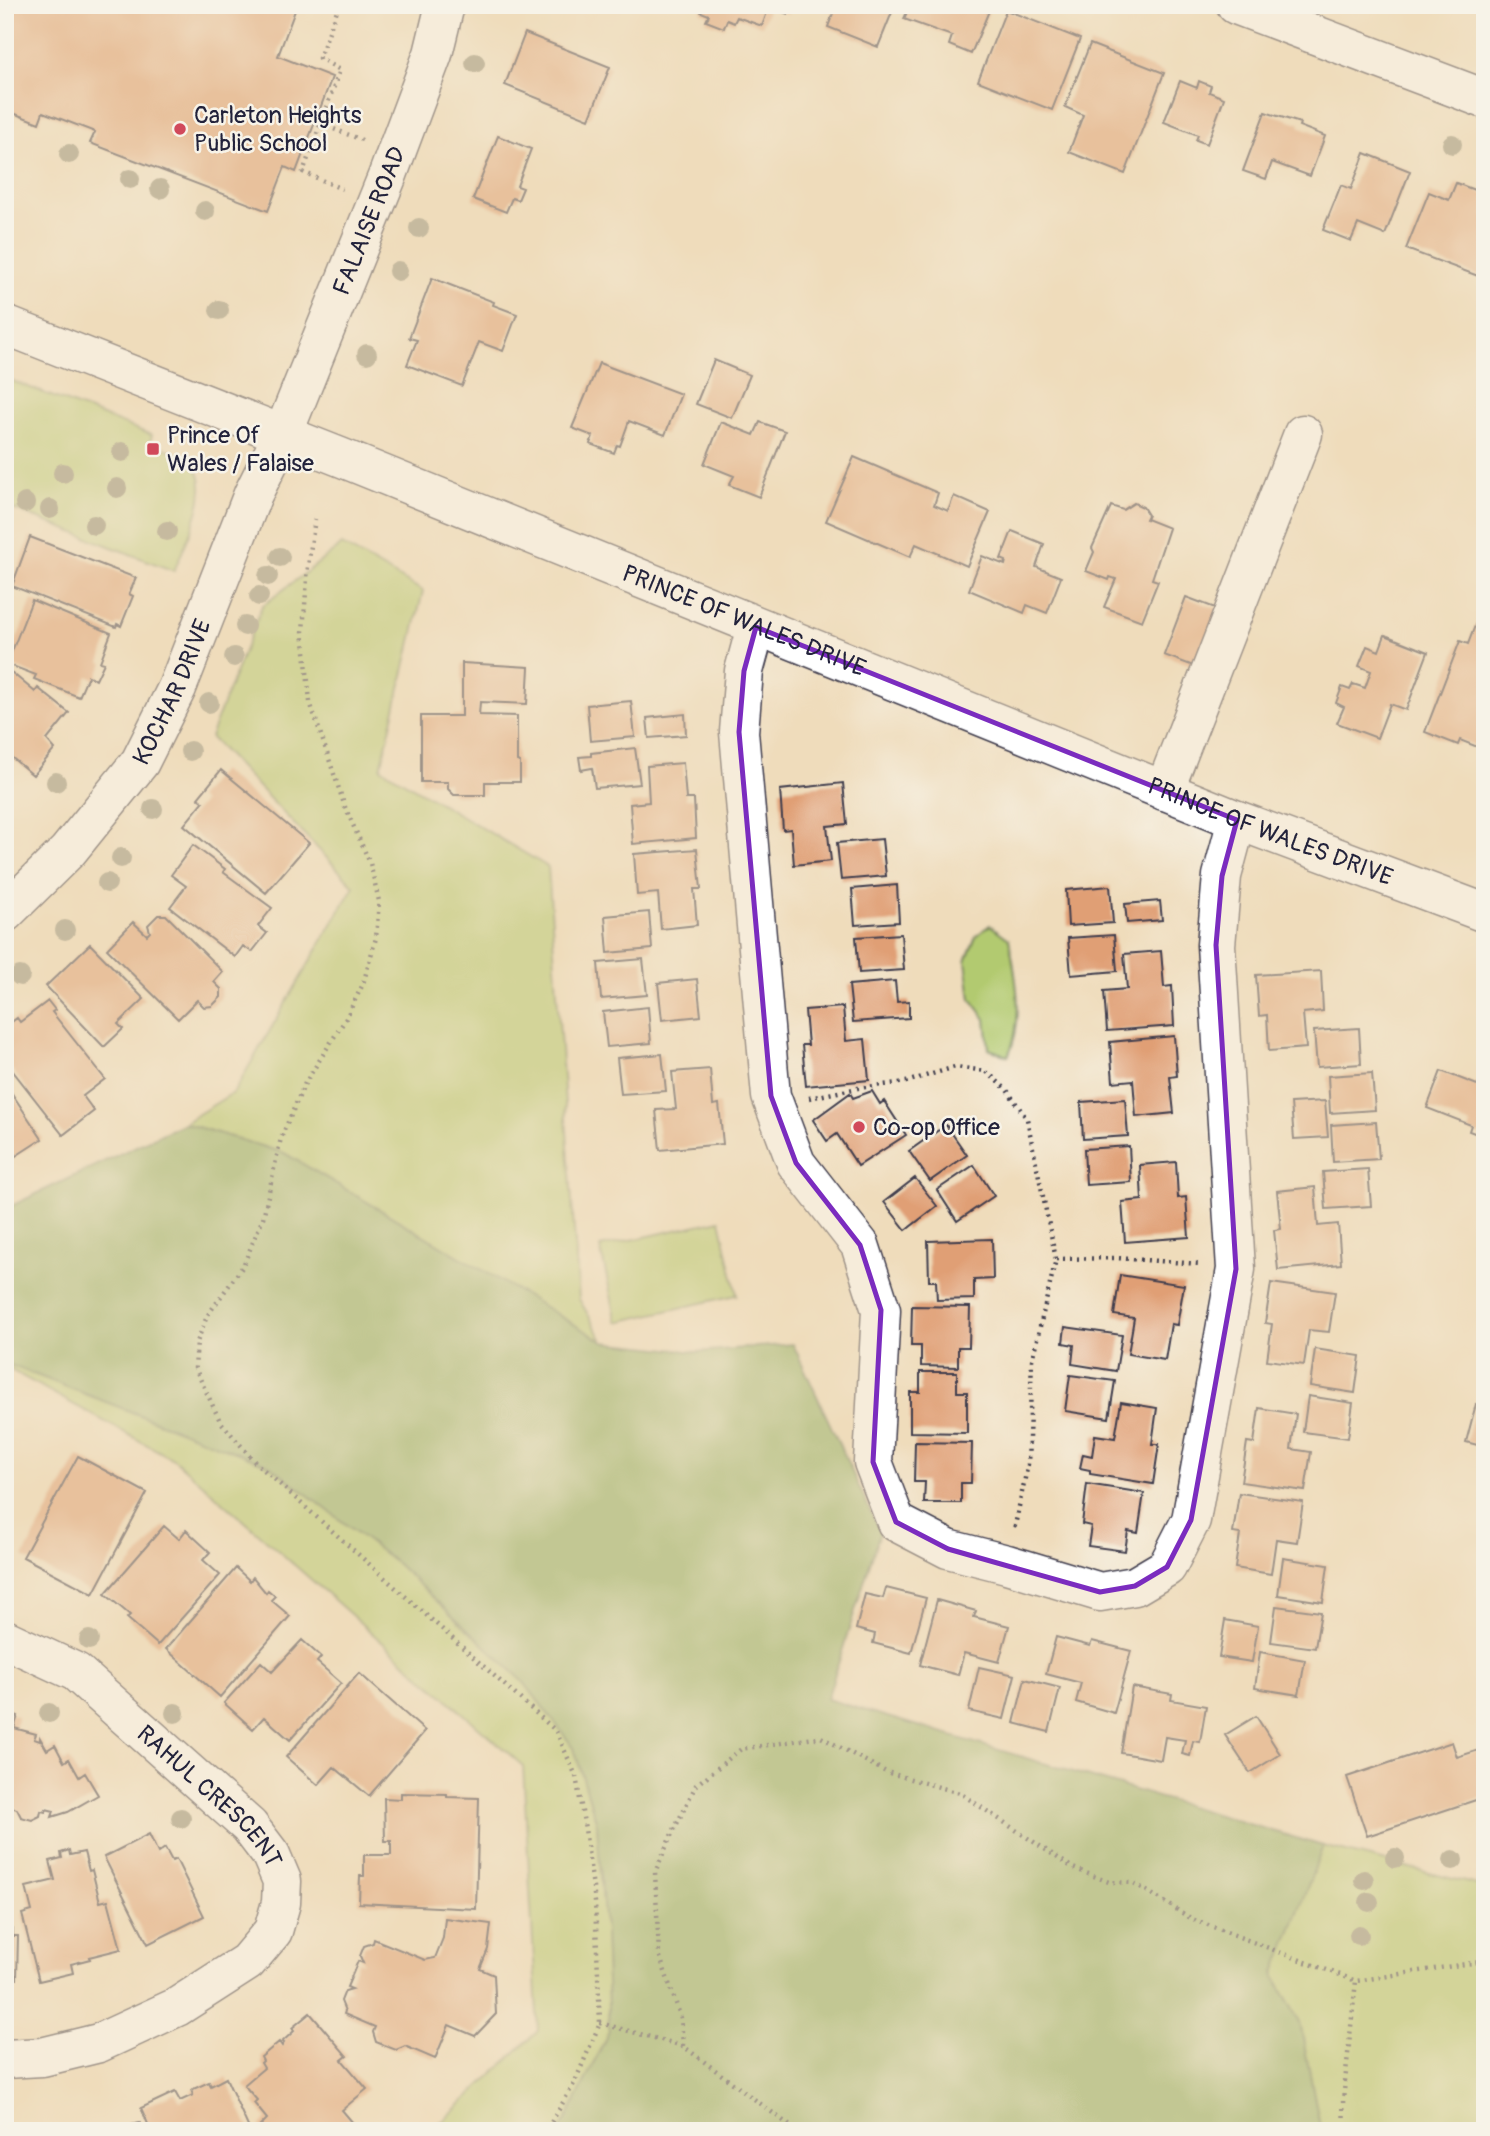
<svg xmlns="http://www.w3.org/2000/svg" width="1490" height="2136" font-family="Pangolin,sans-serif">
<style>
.green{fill:#b2ca6f;stroke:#6a7655;stroke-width:2}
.forest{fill:#8dae62;stroke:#58684e;stroke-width:2}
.building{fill:#e09f74}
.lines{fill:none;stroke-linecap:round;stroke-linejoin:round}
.minor-casing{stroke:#413e4e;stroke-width:41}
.major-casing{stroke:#413e4e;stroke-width:41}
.path{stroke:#413e4e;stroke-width:4.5;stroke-dasharray:2 5;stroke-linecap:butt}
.minor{stroke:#fff;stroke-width:38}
.major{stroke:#fff;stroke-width:38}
.tree{fill:#96917d}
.marked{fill:none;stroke:#7b2cbf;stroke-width:5;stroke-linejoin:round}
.poi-dot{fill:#d1495b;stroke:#f7f3e8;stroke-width:2.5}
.labels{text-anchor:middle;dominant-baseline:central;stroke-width:5;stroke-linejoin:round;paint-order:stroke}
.poi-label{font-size:24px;fill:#22223b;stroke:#f7f3e8;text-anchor:start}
.street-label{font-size:24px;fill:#22223b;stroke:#f7f3e8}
</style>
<rect width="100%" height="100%" fill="#f7f3e8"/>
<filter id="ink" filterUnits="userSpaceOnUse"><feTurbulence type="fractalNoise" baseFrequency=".0143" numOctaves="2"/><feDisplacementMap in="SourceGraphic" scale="14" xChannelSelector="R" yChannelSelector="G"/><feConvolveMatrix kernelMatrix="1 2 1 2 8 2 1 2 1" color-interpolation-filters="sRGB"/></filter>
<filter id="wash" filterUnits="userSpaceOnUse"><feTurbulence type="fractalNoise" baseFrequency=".00686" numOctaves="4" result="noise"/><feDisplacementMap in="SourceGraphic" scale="28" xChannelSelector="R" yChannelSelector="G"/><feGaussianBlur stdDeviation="1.57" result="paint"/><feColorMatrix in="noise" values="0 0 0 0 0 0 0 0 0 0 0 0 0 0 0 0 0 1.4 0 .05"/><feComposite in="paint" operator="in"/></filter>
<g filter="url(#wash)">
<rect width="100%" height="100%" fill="#efdcbb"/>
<path class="green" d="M5,378L152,435L150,442C165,448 182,454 194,466C215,488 184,546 174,571L5,506Z
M342,545L423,591L381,768L548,867L579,1299L604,1342L284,1153L184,1123L234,1092L354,886L210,737L262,606Z
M990,925L1009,939C1016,976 1025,1020 1008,1056L989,1049L986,1019L971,999L966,961L976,936Z
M720,1220L737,1295L617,1322L600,1247Z
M5,1363L269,1464L396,1563L523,1681L574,1748L597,1824L605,1930L609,2031L569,2115L559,2131H425L444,2120L538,2031L523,1766L175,1460L5,1367Z
M1323,1846L1485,1887V2131H1321L1300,2023L1274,1975Z"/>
<path class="forest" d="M184,1123L284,1153L604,1342L697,1352L793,1344L880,1532L827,1699L1323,1846L1274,1975L1300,2023L1321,2131H1110L1105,2125L1092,2131H559L569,2115L609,2031L605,1930L597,1824L574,1748L523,1681L396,1563L269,1465L5,1363V1209Z"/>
<g id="blocks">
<path class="building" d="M5,5L168,7L169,5H297L278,56L332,77L296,172L285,167L268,211L90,143L95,132L43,112L39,123L5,110Z
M703,5H791L788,14L769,7L762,26L737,17L734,23L727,20L724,28L706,21L709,15L701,12Z
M836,5H895L878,47L828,27Z
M910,5H988L991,6L971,54L949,45L952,36L904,19Z
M1006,10L1080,39L1052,110L978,81Z
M525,33L610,67L589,119L505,85Z
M1090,44L1164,73L1125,174L1069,152L1083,115L1065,107Z
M1180,81L1197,88L1199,81L1211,86L1209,92L1224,98L1207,144L1196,140L1198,135L1164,122Z
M1265,112L1300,123L1299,126L1325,136L1310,176L1272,162L1266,179L1243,171Z
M498,136L531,149L517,186L523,188L518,200L512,198L506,212L473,199Z
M1365,153L1410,171L1385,235L1358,224L1351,241L1323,230L1341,185L1351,189Z
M1456,183L1485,194V260L1478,276L1406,249L1429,192L1449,200Z
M432,278L494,302L493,305L517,314L503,351L479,342L462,386L407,365L417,340L409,338Z
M714,360L750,375L732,418L696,404Z
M599,363L681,394L665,435L629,421L620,446L617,445L614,453L590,444L593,436L572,428Z
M721,422L754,435L760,422L785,431L759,497L729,485L734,476L704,464Z
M854,457L938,493L934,505L948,511L954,496L990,512L967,566L916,544L910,557L826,521Z
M1134,503L1143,507L1148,515L1146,519L1169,528L1152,579L1158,581L1142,621L1104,607L1116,579L1110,577L1109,580L1086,571L1094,552L1092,548L1111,506L1123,510Z
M1012,531L1044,544L1036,567L1061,577L1047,613L1027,605L1024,613L969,590L982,556L1005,565L1006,561L1001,559Z
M30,537L136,578L129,594L133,596L121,626L117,624L116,627L12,586Z
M1186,597L1226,612L1204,670L1164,655Z
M32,600L111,633L100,662L104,663L96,680L88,676L79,697L34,679L36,675L7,664Z
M1476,623L1485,626V735L1480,748L1460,740L1458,745L1425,732L1460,641L1468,644Z
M1385,635L1428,652L1406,710L1390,704L1377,738L1337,723L1344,707L1336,703L1342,687L1350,690L1353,684L1365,688L1371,671L1359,666L1367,646L1379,651Z
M462,663L529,667L527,704L480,702L479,715L517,716V761L520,762V782H485V795H454L448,789V782H421V716H462Z
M5,667L35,692L38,688L69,713L47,740L55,749L33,775L5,752Z
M631,701L635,737L590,741L587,705Z
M685,714L686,735L649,738L647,718Z
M635,748L640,784L595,788L592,768L581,770L579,757L591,756V753Z
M683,763L686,799H694L696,838L633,844L630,804L649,802L647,766Z
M221,770L309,843L266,893L184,825L203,802L198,798Z
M843,783L847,824L827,826L831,861L794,865L791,829L783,830L780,790Z
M882,839L886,876L841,880L837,843Z
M193,845L225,869L223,872L272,908L258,926L267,933L252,952L243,946L235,957L170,907L186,886L171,875Z
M697,849L701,889H694L697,925L661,929L658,893L637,895L634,854Z
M897,885L899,922L855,925L852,889Z
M1110,886L1113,923L1068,926L1066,890Z
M1160,901L1162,920L1127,923L1125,904Z
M649,912L652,949L608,953L605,916Z
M158,915H166L223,972L214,982L221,989V997L212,1006L204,1007L197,1000L178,1019L107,949L133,922L147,935L150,932L148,925Z
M901,934L904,970L859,973L856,937Z
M1114,935L1117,971L1071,975L1068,938Z
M90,944L144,999L118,1024L123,1029L104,1047L46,986Z
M1161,951L1164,987L1172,986L1174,1026L1107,1031L1104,991L1127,989L1124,954Z
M643,959L647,995L601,999L598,963Z
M1321,971L1323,1011L1303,1013L1306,1048L1269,1051L1267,1015L1259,1016L1256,975Z
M697,979L701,1016L662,1020L658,983Z
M895,981L897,1002L909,1001V1018L853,1022L849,985Z
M48,1001L55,1010L52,1012L105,1079L83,1096L94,1111L63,1135L5,1061L7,1035L5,1027L17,1018L20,1022Z
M648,1007L651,1043L607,1047L603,1012Z
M843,1007L846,1041L865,1039L869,1080L806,1086L802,1045H808L805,1010Z
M1359,1028L1361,1064L1317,1067L1314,1031Z
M1174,1036L1177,1076L1170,1077L1174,1113L1136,1117L1133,1080L1113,1082L1110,1042Z
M662,1054L666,1091L621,1094L617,1058Z
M710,1069L713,1105L719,1104L723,1144L660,1150L656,1110L676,1109L672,1072Z
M1441,1071L1485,1088V1137L1469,1131L1471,1125L1427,1108Z
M1372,1073L1375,1110L1330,1113L1328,1076Z
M5,1083L42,1139L5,1163Z
M872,1091L880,1104L884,1101L906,1135L858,1166L837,1134L827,1141L813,1120L850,1093L853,1098Z
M1125,1099L1128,1136L1083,1139L1081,1102Z
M1325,1101L1328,1137L1294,1139L1291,1103Z
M1376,1122L1379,1159L1333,1162L1331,1125Z
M946,1125L967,1155L930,1181L909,1151Z
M1129,1146L1131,1182L1086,1185L1084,1149Z
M1176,1162L1178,1198L1186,1197L1189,1237L1125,1242L1122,1202L1142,1200L1140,1165Z
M974,1165L994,1196L957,1221L937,1190Z
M1368,1169L1371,1206L1326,1209L1323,1172Z
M915,1178L937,1206L906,1230L884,1202Z
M1315,1187L1318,1226L1338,1224L1341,1264L1278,1270L1274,1230L1281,1229L1277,1191Z
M992,1239L993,1279L974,1280V1299L937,1300L936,1281H929L928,1241Z
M1120,1275L1184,1285L1177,1325L1171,1324L1165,1360L1128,1354L1134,1318L1114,1315Z
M1271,1283L1335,1292L1329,1332L1309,1330L1304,1365L1267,1360L1272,1324L1265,1323Z
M912,1306L970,1307L969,1347H958V1367L921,1366V1346H911Z
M1065,1327L1122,1335L1116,1371L1072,1364L1074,1345L1063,1343Z
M1315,1349L1360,1356L1355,1393L1310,1386Z
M920,1372H957V1392H967V1433L910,1432V1392H920Z
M1070,1375L1115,1381L1109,1418L1065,1411Z
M1308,1396L1353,1403L1348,1438L1303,1432Z
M1121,1402L1157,1408L1152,1444H1159L1153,1484L1090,1474V1470L1080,1468L1083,1454L1092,1456L1095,1435L1115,1438Z
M1476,1404L1485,1406V1447L1466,1442Z
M1259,1408L1296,1414L1291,1449L1311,1452L1305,1491L1241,1482L1247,1442L1254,1443Z
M915,1442L972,1443L971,1483H961V1503H924L925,1482H914Z
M78,1456L147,1493L93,1594L23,1557Z
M1087,1484L1144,1493L1138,1533L1128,1531L1125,1551L1088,1546L1091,1526L1082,1524Z
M1239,1493L1303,1502L1297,1542L1276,1539L1271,1574L1235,1568L1240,1534L1233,1533Z
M164,1526L179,1539L186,1530L210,1552L203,1560L220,1575L158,1645L127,1618L130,1615L105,1594Z
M1283,1558L1328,1565L1323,1602L1278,1595Z
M236,1568L250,1581L253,1577L266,1593L268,1590L275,1596L271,1600L290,1616L220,1697L166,1649Z
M886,1588L926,1598L911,1653L873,1643L875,1634L856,1629L865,1594L883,1598Z
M937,1600L976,1611L974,1617L1009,1626L999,1662L964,1653L958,1675L920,1665Z
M1276,1606L1321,1612L1315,1648L1271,1642Z
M1225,1620L1258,1626L1252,1662L1219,1657Z
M1056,1637L1090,1646L1092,1641L1131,1651L1114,1713L1076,1702L1081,1683L1046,1674Z
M302,1640L321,1657L317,1662L341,1683L290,1740L264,1717L253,1729L224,1703L261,1662L272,1672Z
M1260,1652L1305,1660L1299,1695L1255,1688Z
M979,1667L1015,1675L1004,1719L969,1711Z
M359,1673L425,1731L369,1796L334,1767L318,1785L286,1757Z
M1025,1679L1060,1688L1049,1732L1014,1723Z
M1132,1687L1172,1694L1171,1700L1206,1706L1200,1742L1193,1741L1190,1756L1182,1754L1185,1740L1165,1737L1161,1760L1121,1753Z
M5,1712L18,1716L14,1728L36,1734L34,1739L40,1741V1738L47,1750L55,1745L64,1762L69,1759L79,1777L85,1773L98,1795L68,1812L52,1817L54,1811L46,1809V1812L41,1811L40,1816L32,1820L21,1817L17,1809L5,1805Z
M1256,1716L1280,1754L1250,1773L1225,1735Z
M1452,1742L1457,1757L1485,1748V1797L1367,1836L1347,1777Z
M401,1793L447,1794V1797L479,1798L476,1909L359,1903L360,1876H364V1855H391V1841H385L384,1798L401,1799Z
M149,1834L158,1853L165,1848L172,1861L176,1859L204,1916L148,1944L104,1857Z
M69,1850L70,1855L84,1852L89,1871L92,1870L100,1902L108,1900L121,1949L89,1957L90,1959L71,1964L73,1973L39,1981L22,1914L32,1911L26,1887L55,1880L50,1861L62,1858L61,1853Z
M5,1880H11L12,1936H18L17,1979H5Z
M445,1918L491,1924L488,1949L480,1969L494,1975L496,2014L475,2036L449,2025L435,2059L405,2046L396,2050L376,2042L373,2032L375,2027L344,2014L345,2011L341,2001L345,1991L352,1989L347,1987L358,1961L363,1963L360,1956L364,1946L373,1943L374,1939L425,1960L435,1958L443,1938Z
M310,2013L347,2056L342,2060L367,2089L342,2110L353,2123L344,2131H264L260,2126L267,2119L254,2103L257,2100L244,2085L264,2068L261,2063L263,2061L261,2057L279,2042L282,2046L284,2043L282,2042L294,2031L292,2028Z
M226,2078L250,2131H151L141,2108L175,2092L180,2101L193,2095L191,2090L209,2082L211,2086Z
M140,2123L142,2131H108V2130Z"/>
</g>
</g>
<g filter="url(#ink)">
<use href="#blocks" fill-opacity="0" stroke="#413e4e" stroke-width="2"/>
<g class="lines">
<defs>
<g id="minor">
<path d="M1236,5L1485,99"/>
<path d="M756,627L744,671L739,732L771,1096L796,1163L860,1245L881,1310L873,1462L896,1522L948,1549L1007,1564L1100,1592L1135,1586L1167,1567L1191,1520L1236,1269L1216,945L1222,876L1237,820"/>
<path d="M1164,791L1303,434"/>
<path id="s1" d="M5,913L68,851L140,762L177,688L253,494L283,434L387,177L433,54L445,5"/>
<path id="s2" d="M5,1639L76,1672L249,1826L271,1855L282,1881L281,1903L273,1931L247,1962L177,2007L99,2043L42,2057L5,2059"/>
</g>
<g id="major">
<path id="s3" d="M5,325L340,457L1237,820L1485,913"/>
</g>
</defs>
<use href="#minor" class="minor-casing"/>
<use href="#major" class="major-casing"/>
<path class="path" d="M339,5L319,58L340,70L303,172L342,189
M321,124L362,140
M315,519L308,566L303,631L310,702L345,807L370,863L379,901L376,938L363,984L345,1020L305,1083L281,1138L263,1218L243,1266L207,1316L197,1342L195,1368L220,1421L255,1462L556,1731L576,1776L585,1829L595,1902L600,2023L574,2084L546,2131
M809,1098L858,1088L906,1082L955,1067L986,1071L1007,1090L1027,1119L1056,1259L1032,1360L1028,1464L1014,1530
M1056,1259L1117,1258L1200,1264
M600,2023L683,2046L797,2131
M683,2046L681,2018L659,1954L655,1872L671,1836L696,1785L741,1749L821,1737L886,1772L960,1793L1073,1868L1109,1882L1134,1883L1192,1919L1356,1981L1485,1961
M1344,2131L1343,2100L1356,1981"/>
<use href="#minor" class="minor"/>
<use href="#major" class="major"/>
</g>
<g class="tree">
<circle cx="475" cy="63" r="10"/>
<circle cx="1452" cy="144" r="10"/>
<circle cx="69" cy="154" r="10"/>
<circle cx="130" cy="179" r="10"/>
<circle cx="160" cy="189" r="10"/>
<circle cx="205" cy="211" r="10"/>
<circle cx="419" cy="228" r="10"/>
<circle cx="398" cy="271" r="10"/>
<circle cx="219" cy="310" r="10"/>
<circle cx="367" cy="354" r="10"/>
<circle cx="122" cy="452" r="10"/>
<circle cx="63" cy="473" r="10"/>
<circle cx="117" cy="488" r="10"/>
<circle cx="25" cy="503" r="10"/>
<circle cx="50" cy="509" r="10"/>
<circle cx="94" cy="525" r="10"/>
<circle cx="167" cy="531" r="10"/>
<circle cx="280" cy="557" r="10"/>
<circle cx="268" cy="576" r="10"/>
<circle cx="259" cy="596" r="10"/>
<circle cx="245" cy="626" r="10"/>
<circle cx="234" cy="657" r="10"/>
<circle cx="209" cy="703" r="10"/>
<circle cx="190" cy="751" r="10"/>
<circle cx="56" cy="782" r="10"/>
<circle cx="153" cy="809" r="10"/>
<circle cx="121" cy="858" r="10"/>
<circle cx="107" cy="883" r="10"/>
<circle cx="65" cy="930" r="10"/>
<circle cx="20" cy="976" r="10"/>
<circle cx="89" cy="1640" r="10"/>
<circle cx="49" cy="1713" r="10"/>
<circle cx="175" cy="1713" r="10"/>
<circle cx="181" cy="1818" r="10"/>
<circle cx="1395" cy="1858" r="10"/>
<circle cx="1453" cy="1860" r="10"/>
<circle cx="1364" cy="1880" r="10"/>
<circle cx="1369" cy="1902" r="10"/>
<circle cx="1359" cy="1935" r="10"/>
</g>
</g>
<path d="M0 0H1490V2136H0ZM756,627L1237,820L1222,876L1216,945L1236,1269L1191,1520L1167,1567L1135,1586L1100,1592L948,1549L896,1522L873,1462L881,1310L860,1245L796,1163L771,1096L739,732L744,671Z" fill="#efdcbb" fill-opacity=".55" fill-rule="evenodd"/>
<path class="marked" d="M756,627L1237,820L1222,876L1216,945L1236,1269L1191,1520L1167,1567L1135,1586L1100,1592L948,1549L896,1522L873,1462L881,1310L860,1245L796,1163L771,1096L739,732L744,671Z"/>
<g class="poi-dot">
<circle cx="180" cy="129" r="7"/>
<rect x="146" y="442" width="14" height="14" rx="3.5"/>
<circle cx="859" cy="1127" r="7"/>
</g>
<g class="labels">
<g class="poi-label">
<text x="194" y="115">Carleton Heights<tspan x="194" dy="28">Public School</tspan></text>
<text x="167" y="435">Prince Of<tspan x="167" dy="28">Wales / Falaise</tspan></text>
<text x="873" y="1127">Co-op Office</text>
</g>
<g class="street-label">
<text stroke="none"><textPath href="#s1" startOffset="791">FALAISE ROAD</textPath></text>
<text stroke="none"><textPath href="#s3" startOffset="796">PRINCE OF WALES DRIVE</textPath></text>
<text stroke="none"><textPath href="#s1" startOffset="280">KOCHAR DRIVE</textPath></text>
<text stroke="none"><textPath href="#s3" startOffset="1363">PRINCE OF WALES DRIVE</textPath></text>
<text stroke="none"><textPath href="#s2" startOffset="261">RAHUL CRESCENT</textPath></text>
</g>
</g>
<rect width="1490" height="2136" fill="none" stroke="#f7f3e8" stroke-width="28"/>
</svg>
